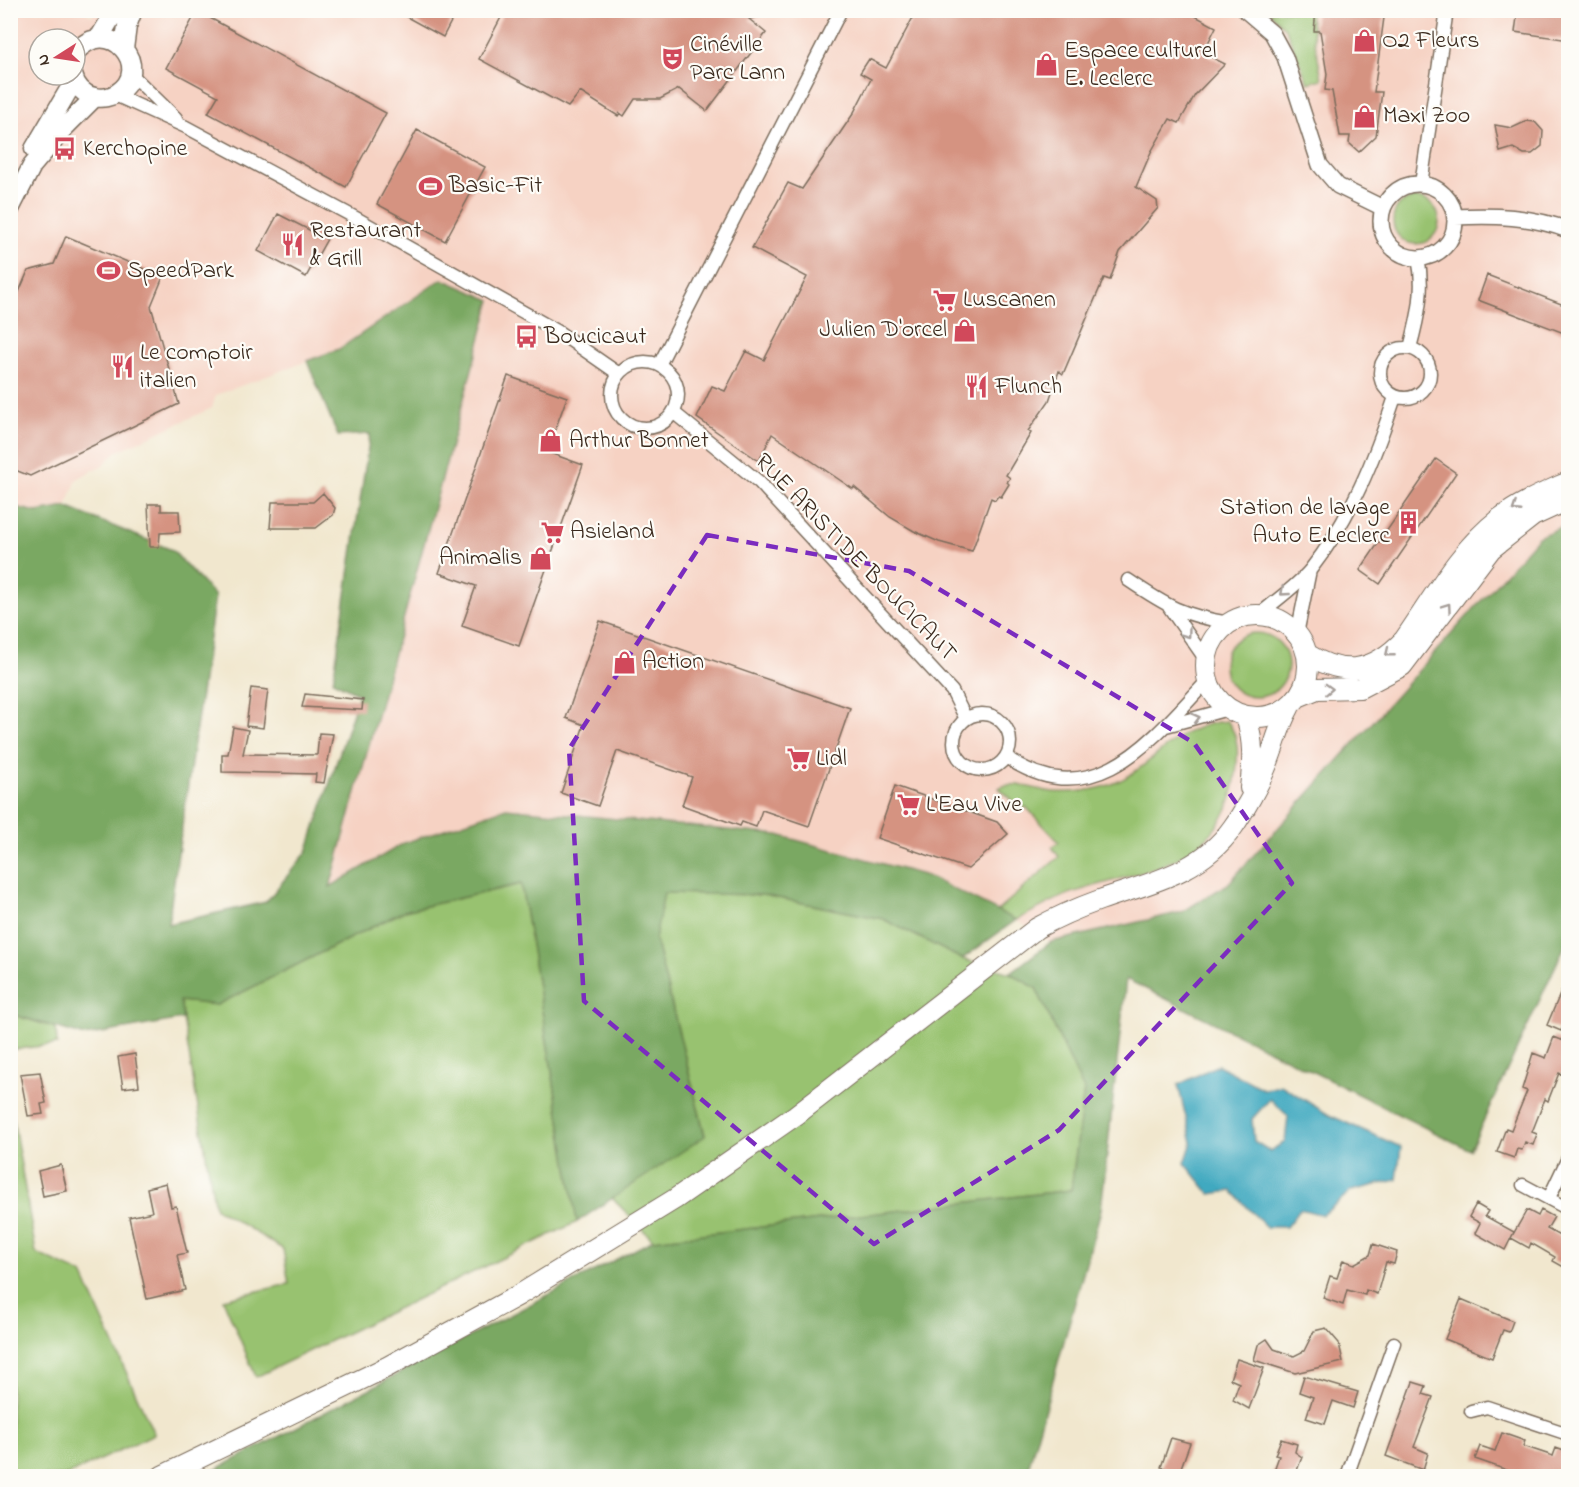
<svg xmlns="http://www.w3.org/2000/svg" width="1579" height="1487" font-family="'Indie Flower',sans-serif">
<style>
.built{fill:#f6d2c3;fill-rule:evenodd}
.green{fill:#98c26f;stroke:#6a7646;stroke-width:1.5}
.forest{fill:#7aa862;stroke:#5a6940;stroke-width:1.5}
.water{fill:#40a9c0;stroke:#3e6a6f;stroke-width:1.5;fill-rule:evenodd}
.building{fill:#d59381}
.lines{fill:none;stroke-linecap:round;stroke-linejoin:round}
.minor-casing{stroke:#7b6c5c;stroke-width:15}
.tertiary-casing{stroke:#7b6c5c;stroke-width:18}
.secondary-casing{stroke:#7b6c5c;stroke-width:21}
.primary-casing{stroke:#7b6c5c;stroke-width:22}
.minor{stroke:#fff;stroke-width:12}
.tertiary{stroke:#fff;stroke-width:15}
.secondary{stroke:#fff;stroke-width:18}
.primary{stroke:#fff;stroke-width:20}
.oneway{stroke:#a79f9a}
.marked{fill:none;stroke:#7b2cbf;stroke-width:4.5;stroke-dasharray:12 8;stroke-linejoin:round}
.labels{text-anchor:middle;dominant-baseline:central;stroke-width:4.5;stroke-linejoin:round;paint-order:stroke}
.poi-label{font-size:24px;fill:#3b2a1e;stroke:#fdfcf7;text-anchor:start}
.street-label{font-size:24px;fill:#3b2a1e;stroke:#fdfcf7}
</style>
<rect width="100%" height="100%" fill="#fdfcf7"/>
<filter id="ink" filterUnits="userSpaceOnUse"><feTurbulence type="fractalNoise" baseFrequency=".0167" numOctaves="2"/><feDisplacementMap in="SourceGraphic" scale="12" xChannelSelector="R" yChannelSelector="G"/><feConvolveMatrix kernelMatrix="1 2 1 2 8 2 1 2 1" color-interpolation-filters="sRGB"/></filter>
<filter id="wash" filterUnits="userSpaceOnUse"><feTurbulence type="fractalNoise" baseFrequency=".008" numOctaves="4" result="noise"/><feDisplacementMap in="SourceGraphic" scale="24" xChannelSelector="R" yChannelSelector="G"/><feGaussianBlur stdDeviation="1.35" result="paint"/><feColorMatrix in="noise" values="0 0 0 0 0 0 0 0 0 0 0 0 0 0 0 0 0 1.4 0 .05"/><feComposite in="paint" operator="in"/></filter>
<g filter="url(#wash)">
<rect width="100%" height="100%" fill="#f1e7ce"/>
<path class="built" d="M96,10L1568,11V524L1538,537L1228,884L1182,912L1051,942L1016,920L927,876L778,835L506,808L404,843L330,887L491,301L442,279L339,349L216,395L212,408L116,452L103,465L77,479L66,507L37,512L11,506L10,146L18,126L11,121V11H83L92,16ZM39,39H75V75H39Z"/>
<path class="green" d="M1269,11H1309L1322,79L1308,83L1286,30Z
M1393 221a23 23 0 1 1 46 0a23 23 0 1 1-46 0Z
M1224 665a32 32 0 1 1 64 0a32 32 0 1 1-64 0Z
M1227,721C1240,737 1238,755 1236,773C1226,867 1140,869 1069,894C1051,901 1033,912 1016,920L997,911L1059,857L1052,847L1059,842L1026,807L1022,809L999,788C1013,779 1037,791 1053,792C1069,793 1087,791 1103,787C1151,774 1170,725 1227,721Z
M521,884L577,1222L256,1377L223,1299L289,1284L283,1249L215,1208L180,1001L217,1005L404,911Z
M663,893L763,895L883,919L962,959L1010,973L1036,988L1084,1090L1071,1190L653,1240L612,1198L705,1135L655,939Z
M10,1014L56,1028L57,1044L11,1050Z
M10,1101L36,1253L82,1274L154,1434L66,1476H11Z"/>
<path class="forest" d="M442,279L491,300L330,887L404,843L506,808L778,835L927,876L1016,920L962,959L883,919L763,895L664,893L655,939L705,1136L577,1222L521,884L404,911L217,1005L180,1001L183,1019L85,1036L11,1014L10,506L37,512L66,507L172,550L215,596L168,924L266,902L307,852L359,694L333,681L370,434L338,436L307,361L339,349Z
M1568,524V939L1470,1150L1126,979L1101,1210L1026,1476H216L213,1471L653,1240L1071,1190L1084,1090L1036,988L1010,973L1051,942L1182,912L1228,884L1538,537Z"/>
<path class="water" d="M1218,1065L1265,1090L1281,1085L1329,1115L1401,1147L1397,1180L1351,1191L1323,1215L1300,1209L1286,1227H1266L1232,1191L1210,1194L1185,1163L1192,1142L1178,1085ZM1270,1099L1288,1116L1285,1142L1270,1151L1254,1141L1252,1119Z"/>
<g id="blocks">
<path class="building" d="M394,10H457L443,37Z
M505,10H766V15L749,19L766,33L707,111L679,89L660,99H635L624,116L620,113L618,116L580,92L568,107L479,59Z
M917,10H1184L1216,27L1203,53L1225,64L1195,95L1179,123L1170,119L1151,152L1136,187L1157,201L1158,208L1120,252L1110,280L1104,278L1063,374L1059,371L1049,401L1028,431L1031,433L1006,475L1010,478L1007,482L1009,484L1001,497L998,496L995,500L991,498L972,551L939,542L914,531L890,517L854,487L853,489L772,434L759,461L697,418L712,386L725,391L746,351L764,360L807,277L752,248L788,183L802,189L853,114L871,79L860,73L869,59L886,68Z
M1316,10H1385L1374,92H1382L1376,136L1359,152L1349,143L1350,136H1340L1332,91L1325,90L1327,74L1320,31H1314Z
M1518,10H1569V40L1515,32Z
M197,11L386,113L346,187L208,113L218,96L166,68Z
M1527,121L1535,122L1543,131L1542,146L1532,154H1524L1513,148L1500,152L1495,125L1512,128Z
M417,130L485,167L445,241L377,204Z
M278,214L327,239L306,277L258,251Z
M66,236L163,277L151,306L179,404L30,476L10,468V313L28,271L54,264Z
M1487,275L1569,307V335L1478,300Z
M508,376L567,397L547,452L583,465L519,646L462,626L476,586L439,573Z
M1436,459L1456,473L1380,584L1360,570Z
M323,493L335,508L333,515L316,528H270L272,502H313Z
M148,504H161V511H179L180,532L160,533L159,547H150Z
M600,621L850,708L809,826L762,810L756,827L742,822L740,826L682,805L692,777L617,751L598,806L561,793L584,725L566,718Z
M251,688L268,690L263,728L246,726Z
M305,694L363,700L362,710L302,707Z
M233,727L248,730L243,754L317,755L319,733L333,734L324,783L315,782L316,774L222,772V754H228Z
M895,786L997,822L1008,834L968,869L877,838Z
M1569,973V1012L1561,1031L1547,1025Z
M1554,1037L1569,1043V1077L1559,1073L1548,1101L1545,1099L1532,1132L1537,1134L1533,1145L1525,1142L1522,1150L1517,1149L1514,1158L1497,1152L1506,1128L1511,1130L1527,1091L1522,1089L1533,1053L1546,1058Z
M135,1054L139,1086L123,1088L118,1057Z
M40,1072L46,1103L41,1104L43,1114L28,1116L20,1074Z
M61,1165L67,1191L43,1196L38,1171Z
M166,1183L171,1207L176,1206L187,1253L177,1255L185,1290L147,1299L129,1217L152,1212L147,1188Z
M1476,1204L1488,1211L1485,1216L1514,1232L1505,1250L1475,1233L1480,1223L1469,1217Z
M1527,1210L1538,1216L1541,1210L1554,1217L1547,1229L1565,1239L1569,1233V1270L1553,1261L1555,1257L1531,1243L1529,1248L1511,1238Z
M1373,1244L1397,1252L1394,1264L1386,1262L1377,1294L1366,1290L1365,1295L1347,1290L1343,1305L1323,1298L1330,1276L1337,1278L1343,1260L1354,1264L1370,1255Z
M1461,1299L1513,1321L1509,1332L1503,1330L1492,1358L1445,1339Z
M1326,1328L1339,1343L1343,1362L1295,1373L1254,1360L1258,1345L1267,1339L1274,1349L1294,1356L1304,1351L1314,1331Z
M1237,1359L1264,1368L1249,1409L1233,1400L1239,1383L1230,1379Z
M1304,1376L1358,1392L1353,1408L1333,1401L1325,1424L1306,1418L1313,1397L1299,1392Z
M1413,1382L1426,1386L1423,1394L1433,1397L1414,1447L1428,1453L1423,1470L1386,1456Z
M1502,1433L1525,1441L1523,1446L1553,1456L1556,1448L1569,1453L1567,1476H1524L1475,1459L1480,1446L1495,1451Z
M1171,1438L1190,1443L1179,1473L1161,1467Z
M1281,1439L1297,1444L1295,1452L1302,1457L1295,1476H1272L1279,1456L1275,1455Z"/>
</g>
</g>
<g filter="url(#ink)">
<use href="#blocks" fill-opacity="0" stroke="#7b6c5c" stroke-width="1.5"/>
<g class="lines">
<defs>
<path id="minor" d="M131,74L176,118
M115,95L186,127L356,218L557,331L619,374
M1421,184L1447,10
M1380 373a25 25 0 1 1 50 0a25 25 0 1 1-50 0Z
M1410,348C1418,318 1425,289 1418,258
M612 395a33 33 0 1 1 66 0a33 33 0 1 1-66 0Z
M659,365L841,10
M673,412L759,482L952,691L966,719
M1128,580C1168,607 1182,615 1229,623
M1169,607L1206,660
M1259,615C1276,600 1297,586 1311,569C1351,518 1375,457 1395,397
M1297,634L1310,570
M954 742a28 28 0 1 1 56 0a28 28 0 1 1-56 0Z
M1166,726L1228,709
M1006,757C1093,817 1152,740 1208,680
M1523,1185L1568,1209
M1549,1198L1568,1158
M1471,1411L1487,1407L1568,1434
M1347,1476L1394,1343"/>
<path id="tertiary" d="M1245,10L1272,33L1285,57L1320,165L1338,186L1383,208
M1381 221a37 37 0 1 1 74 0a37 37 0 1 1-74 0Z
M1455,217C1494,215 1531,216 1568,230"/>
<path id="secondary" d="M99,38L116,10
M124,49L127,26L133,10
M73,75C76,86 84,95 95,97C102,99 111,97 117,93C155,69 109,12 75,53
M34,149L74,81
M10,209L32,166L66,126L95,97"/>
<path id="primary" d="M1206 666a51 51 0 1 1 102 0a51 51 0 1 1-102 0Z
M1307,654C1345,678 1374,671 1404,640C1432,600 1459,550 1499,519C1520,503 1544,493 1568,482
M1300,696L1317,689L1360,688L1402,666L1491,549L1533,516L1568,500
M1246,717C1254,741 1253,763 1250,788
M162,1476L387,1367L519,1295L675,1199L796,1115L1037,928C1057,917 1078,908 1100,900C1149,883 1201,873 1233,827C1243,813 1260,783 1266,767C1275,747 1278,727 1289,708"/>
</defs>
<use href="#minor" class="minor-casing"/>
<use href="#tertiary" class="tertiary-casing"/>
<use href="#secondary" class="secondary-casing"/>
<use href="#primary" class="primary-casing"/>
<use href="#minor" class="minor"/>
<use href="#tertiary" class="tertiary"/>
<use href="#secondary" class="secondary"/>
<use href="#primary" class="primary"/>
</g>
<defs><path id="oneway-chevron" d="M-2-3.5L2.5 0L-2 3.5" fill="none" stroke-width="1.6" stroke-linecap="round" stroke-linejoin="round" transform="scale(1.5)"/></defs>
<g class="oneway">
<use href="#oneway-chevron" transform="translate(1516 508) rotate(147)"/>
<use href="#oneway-chevron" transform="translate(1284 592) rotate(139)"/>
<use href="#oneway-chevron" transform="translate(1447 607) rotate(-55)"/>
<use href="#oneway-chevron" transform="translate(1187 634) rotate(54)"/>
<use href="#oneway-chevron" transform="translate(1389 653) rotate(141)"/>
<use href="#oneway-chevron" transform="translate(1329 689) rotate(-2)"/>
<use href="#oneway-chevron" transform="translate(1196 718) rotate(-15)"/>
</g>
</g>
<path class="marked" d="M707,535L909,571L1194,743L1292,883L1059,1130L874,1244L584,1001L569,749Z"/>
<defs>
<symbol id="shop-bare" viewBox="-9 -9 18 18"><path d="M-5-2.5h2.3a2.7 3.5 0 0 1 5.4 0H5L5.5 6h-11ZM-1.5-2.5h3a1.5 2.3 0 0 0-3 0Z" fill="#d1495b" stroke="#fdfcf7" stroke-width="2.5" paint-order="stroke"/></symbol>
<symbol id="theatre-bare" viewBox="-9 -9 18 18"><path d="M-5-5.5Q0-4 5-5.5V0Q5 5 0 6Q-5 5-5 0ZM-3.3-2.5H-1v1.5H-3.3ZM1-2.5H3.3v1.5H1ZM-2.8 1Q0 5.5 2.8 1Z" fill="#d1495b" stroke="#fdfcf7" stroke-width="2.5" paint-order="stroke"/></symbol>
<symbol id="bus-bare" viewBox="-9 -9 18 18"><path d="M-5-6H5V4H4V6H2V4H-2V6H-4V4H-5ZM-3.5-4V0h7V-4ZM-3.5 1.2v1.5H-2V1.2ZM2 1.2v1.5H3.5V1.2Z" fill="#d1495b" stroke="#fdfcf7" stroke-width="2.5" paint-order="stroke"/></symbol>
<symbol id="stadium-bare" viewBox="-9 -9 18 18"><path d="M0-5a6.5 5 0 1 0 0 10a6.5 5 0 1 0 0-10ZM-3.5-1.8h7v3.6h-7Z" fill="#d1495b" stroke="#fdfcf7" stroke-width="2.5" paint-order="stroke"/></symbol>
<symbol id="restaurant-bare" viewBox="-9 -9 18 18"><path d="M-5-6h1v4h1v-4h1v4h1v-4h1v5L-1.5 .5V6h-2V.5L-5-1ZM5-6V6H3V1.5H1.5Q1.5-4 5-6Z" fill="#d1495b" stroke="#fdfcf7" stroke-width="2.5" paint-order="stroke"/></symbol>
<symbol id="supermarket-bare" viewBox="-9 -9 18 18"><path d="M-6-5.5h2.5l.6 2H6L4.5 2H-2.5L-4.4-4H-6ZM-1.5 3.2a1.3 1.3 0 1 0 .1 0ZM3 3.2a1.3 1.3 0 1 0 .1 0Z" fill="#d1495b" stroke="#fdfcf7" stroke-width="2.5" paint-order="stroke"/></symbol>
<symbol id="building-bare" viewBox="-9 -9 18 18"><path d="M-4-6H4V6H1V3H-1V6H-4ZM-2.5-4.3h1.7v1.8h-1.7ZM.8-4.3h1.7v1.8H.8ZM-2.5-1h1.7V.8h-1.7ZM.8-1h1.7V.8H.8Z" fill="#d1495b" stroke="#fdfcf7" stroke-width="2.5" paint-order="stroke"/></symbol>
</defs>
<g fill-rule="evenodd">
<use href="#shop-bare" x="1348" y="24" width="33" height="33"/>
<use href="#theatre-bare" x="656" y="42" width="33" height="33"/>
<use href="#shop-bare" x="1030" y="48" width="33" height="33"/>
<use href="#shop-bare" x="1348" y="100" width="33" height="33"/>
<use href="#bus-bare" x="48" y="132" width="33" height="33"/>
<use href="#stadium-bare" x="414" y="170" width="33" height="33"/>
<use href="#restaurant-bare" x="276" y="228" width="33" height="33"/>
<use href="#stadium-bare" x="92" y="254" width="33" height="33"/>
<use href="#supermarket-bare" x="928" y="284" width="33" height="33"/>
<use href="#shop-bare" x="948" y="314" width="33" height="33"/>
<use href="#bus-bare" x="510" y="320" width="33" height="33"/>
<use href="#restaurant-bare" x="106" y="350" width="33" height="33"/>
<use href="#restaurant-bare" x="960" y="370" width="33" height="33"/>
<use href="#shop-bare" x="534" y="424" width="33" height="33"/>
<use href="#building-bare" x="1392" y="506" width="33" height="33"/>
<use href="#supermarket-bare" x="536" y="516" width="33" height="33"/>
<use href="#shop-bare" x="524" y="542" width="33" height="33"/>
<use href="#shop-bare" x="608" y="646" width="33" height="33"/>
<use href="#supermarket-bare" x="782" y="742" width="33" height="33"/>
<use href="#supermarket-bare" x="892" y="788" width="33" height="33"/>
</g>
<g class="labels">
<g class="poi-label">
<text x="1382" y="41">O2 Fleurs</text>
<text x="690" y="45">Cinéville<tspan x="690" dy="28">Parc Lann</tspan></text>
<text x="1064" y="51">Espace culturel<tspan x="1064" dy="28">E. Leclerc</tspan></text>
<text x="1383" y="116">Maxi Zoo</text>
<text x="83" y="149">Kerchopine</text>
<text x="449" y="186">Basic-Fit</text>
<text x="310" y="231">Restaurant<tspan x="310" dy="28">&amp; Grill</tspan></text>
<text x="127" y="271">SpeedPark</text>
<text x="963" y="300">Luscanen</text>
<text x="947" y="330" text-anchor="end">Julien D'orcel</text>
<text x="544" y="337">Boucicaut</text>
<text x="140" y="353">Le comptoir<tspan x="140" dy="28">italien</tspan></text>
<text x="995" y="387">Flunch</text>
<text x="569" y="441">Arthur Bonnet</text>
<text x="1390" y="508" text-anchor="end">Station de lavage<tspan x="1390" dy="28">Auto E.Leclerc</tspan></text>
<text x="570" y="532">Asieland</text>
<text x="522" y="558" text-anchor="end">Animalis</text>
<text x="642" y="662">Action</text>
<text x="816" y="759">Lidl</text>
<text x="926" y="805">L'Eau Vive</text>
</g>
<g class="street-label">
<text transform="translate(855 558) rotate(46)">RUE ARISTIDE BOUCICAUT</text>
</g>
</g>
<rect width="1579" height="1487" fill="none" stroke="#fdfcf7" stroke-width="36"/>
<g transform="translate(57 57) rotate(258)"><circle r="28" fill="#fdfcf7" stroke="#afa8a0" stroke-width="1.5"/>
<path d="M0-4.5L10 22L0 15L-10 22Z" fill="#d1495b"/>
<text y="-9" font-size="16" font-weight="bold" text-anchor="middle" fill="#3b2a1e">N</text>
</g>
</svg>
